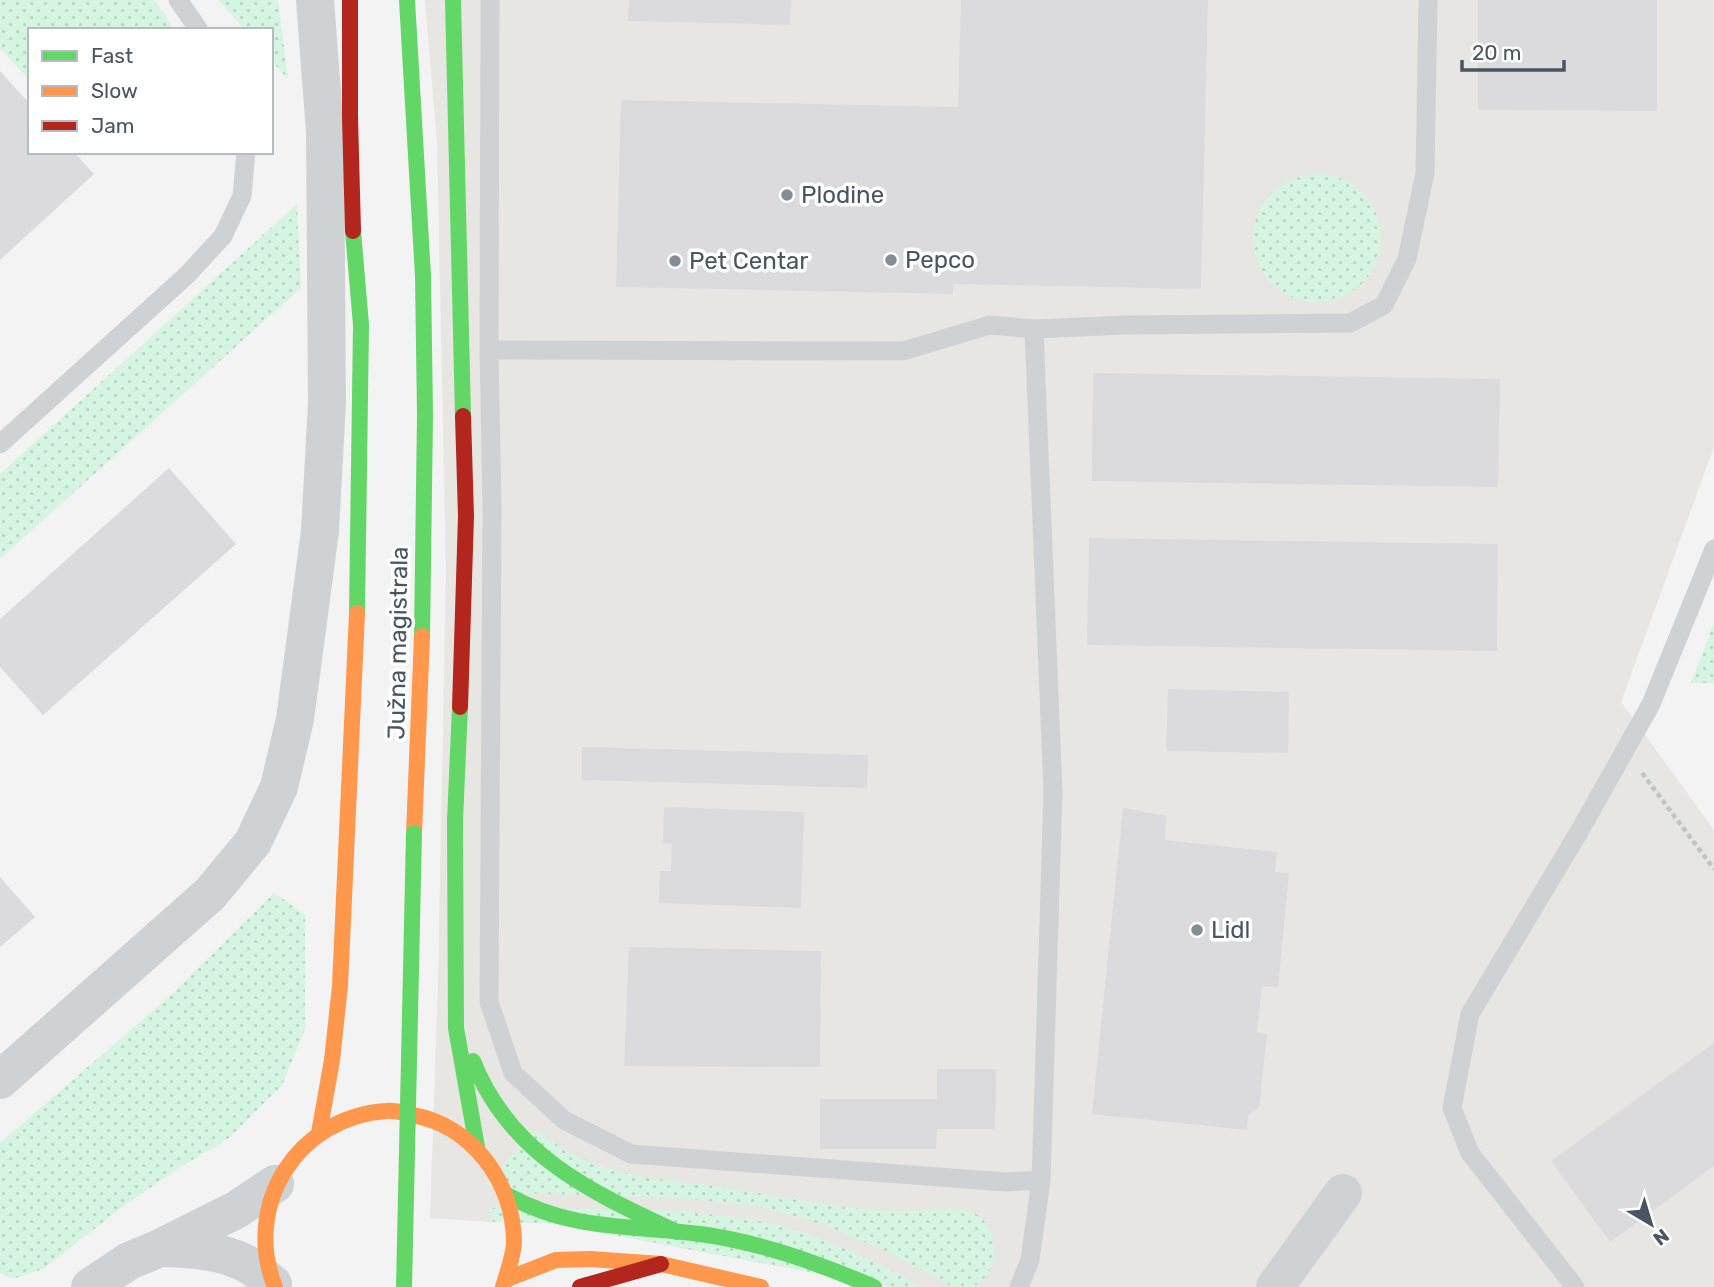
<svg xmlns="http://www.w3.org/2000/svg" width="1714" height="1287" font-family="Rubik,sans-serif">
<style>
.commercial{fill:#e8e6e2}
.grass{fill:url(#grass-dots)}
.building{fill:#dbdbdd}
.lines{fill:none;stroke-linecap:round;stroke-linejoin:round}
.path{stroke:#bbc8c4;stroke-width:4.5;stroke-dasharray:5 3.5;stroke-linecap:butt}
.lane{stroke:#cfd2d4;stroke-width:19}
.street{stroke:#cfd2d4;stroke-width:38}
.fast{stroke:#63d668;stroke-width:16}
.slow{stroke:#ff974d;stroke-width:16}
.jam{stroke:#b3261e;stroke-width:16}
.fast-bridge{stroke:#63d668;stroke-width:16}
.poi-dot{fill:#848c95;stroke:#fff;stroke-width:2.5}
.labels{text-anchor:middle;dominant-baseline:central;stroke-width:7;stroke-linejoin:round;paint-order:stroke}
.poi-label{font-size:24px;fill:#485562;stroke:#fff;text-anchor:start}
.street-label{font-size:24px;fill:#485562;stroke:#fff}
</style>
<defs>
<pattern id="grass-dots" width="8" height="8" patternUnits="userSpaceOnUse" patternTransform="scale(1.75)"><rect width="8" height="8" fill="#d6f4e2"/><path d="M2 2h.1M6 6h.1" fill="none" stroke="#b9d3c4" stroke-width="1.8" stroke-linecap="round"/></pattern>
</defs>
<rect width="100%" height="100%" fill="#f4f3f3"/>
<path class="commercial" d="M425,0H1714V447L1621,702L1714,830V1287H889L550,1223L491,1222L430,1218L438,983L446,572L437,142Z"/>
<path class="grass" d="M0,0H153L165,14L173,30H30V81L0,48Z
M218,0H278L288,79L271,60V30H245Z
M1253 238a64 64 0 1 1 128 0a64 64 0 1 1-128 0Z
M297,204L301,288L0,559V474Z
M1714,623V683H1691Z
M274,893L305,914V1029L282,1085L229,1138L179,1168L125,1205L43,1269L13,1279L0,1273V1143L170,996Z
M537,1130C601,1182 656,1176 733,1189C784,1197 834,1208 886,1211C906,1212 961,1206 976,1214C994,1224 999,1256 989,1272C986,1278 979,1283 974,1287H953L894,1255L828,1226L760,1206L680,1198L522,1193L485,1184Z
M490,1208C584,1210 699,1204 789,1228C832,1240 881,1265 921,1287H889L550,1223L491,1222Z"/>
<path class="building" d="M629,0H791L790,25L628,21Z
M961,0H1208L1201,289L953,284V294L616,287L621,100L958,107Z
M1478,0H1657V111L1478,110Z
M0,71L30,104V152H74L94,174L0,260Z
M1093,373L1500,379L1498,487L1092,481Z
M169,468L236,544L43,715L0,667V619Z
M1089,538L1498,544L1497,651L1087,645Z
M1168,689L1289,692L1288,753L1166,751Z
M582,747L868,755L867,788L582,780Z
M664,807L804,812L801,908L659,903L660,871H671L672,844L663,843Z
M1123,808L1166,816L1165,840L1277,852L1275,872L1289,873L1278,987L1262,986L1257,1032L1267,1034L1259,1108L1248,1115L1247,1130L1092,1114Z
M0,877L35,917L0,947Z
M629,947L821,951L820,1067L624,1066Z
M1714,1043V1166L1610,1242L1551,1161Z
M937,1069H996L995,1129H937L936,1149H820V1099H937Z"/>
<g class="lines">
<path class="path" d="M1642,773L1714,869"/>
<path class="lane" d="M178,0L199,30
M490,0L489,350L492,507L489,1002L513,1073L564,1120L631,1154L1006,1182L1041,1180
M489,350L903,351L990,325L1034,329L1124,325L1350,323L1384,305L1407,259L1425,173L1428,0
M0,444L187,275L223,236L242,196L246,152
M1019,1287L1030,1260L1041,1180L1053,792L1034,329
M1575,1287L1470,1153L1452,1108L1470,1014L1579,832L1651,704L1714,549"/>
<path class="street" d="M0,1080L210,894L253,842L279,787L295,719L320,531L327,403L325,132L315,0
M160,1248C189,1249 226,1250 252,1267C259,1272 266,1279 273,1284
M90,1287L129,1261L160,1248L236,1210L275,1184
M1275,1287L1343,1193"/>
<path class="fast" d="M407,0L423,276L425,415L422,636
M453,0L463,416
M353,231L361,325L357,613
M460,707L455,820L456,1028L477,1147
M473,1061C510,1155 591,1192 677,1232
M507,1195C572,1231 629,1225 700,1234C760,1242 818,1263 874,1287"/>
<path class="slow" d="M414,833L422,636
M319,1133L332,1060L340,986L357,613
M507,1279L556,1260L590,1259L661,1264L761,1287
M275,1287C242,1204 298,1117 386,1111C395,1110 404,1113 412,1115C472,1125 513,1182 514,1241C514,1255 507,1273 503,1287"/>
<path class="jam" d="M350,0V117L353,231
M460,707L466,516L463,416
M580,1287L661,1264"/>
<path class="fast-bridge" d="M404,1287L414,833"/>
</g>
<g class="poi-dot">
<circle cx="787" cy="195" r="7"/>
<circle cx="891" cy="260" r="7"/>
<circle cx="675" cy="261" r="7"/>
<circle cx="1197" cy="930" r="7"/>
</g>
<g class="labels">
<g class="poi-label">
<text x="801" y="195">Plodine</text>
<text x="905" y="260">Pepco</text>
<text x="689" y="261">Pet Centar</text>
<text x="1211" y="930">Lidl</text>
</g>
<g class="street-label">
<text transform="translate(398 643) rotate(-89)">Južna magistrala</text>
</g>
</g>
<rect x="28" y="28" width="245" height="126" fill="#ffffff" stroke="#b6bbc0" stroke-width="2"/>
<rect x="42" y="51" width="35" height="10" fill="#63d668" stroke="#b6bbc0" stroke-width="2"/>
<text x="91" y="63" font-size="21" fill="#485562">Fast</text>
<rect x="42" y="86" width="35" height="10" fill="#ff974d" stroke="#b6bbc0" stroke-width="2"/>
<text x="91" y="98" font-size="21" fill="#485562">Slow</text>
<rect x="42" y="121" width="35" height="10" fill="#b3261e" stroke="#b6bbc0" stroke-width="2"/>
<text x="91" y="133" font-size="21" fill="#485562">Jam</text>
<g transform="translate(1651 1224) rotate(142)" stroke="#ffffff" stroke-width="5" paint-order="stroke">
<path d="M0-5L12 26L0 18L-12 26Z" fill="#485562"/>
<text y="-10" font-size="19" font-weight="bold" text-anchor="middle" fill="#485562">N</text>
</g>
<path d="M1462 60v10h102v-10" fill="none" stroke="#485562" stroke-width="3.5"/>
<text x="1472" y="60" font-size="21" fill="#485562" stroke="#ffffff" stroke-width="5" paint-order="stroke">20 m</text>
</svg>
